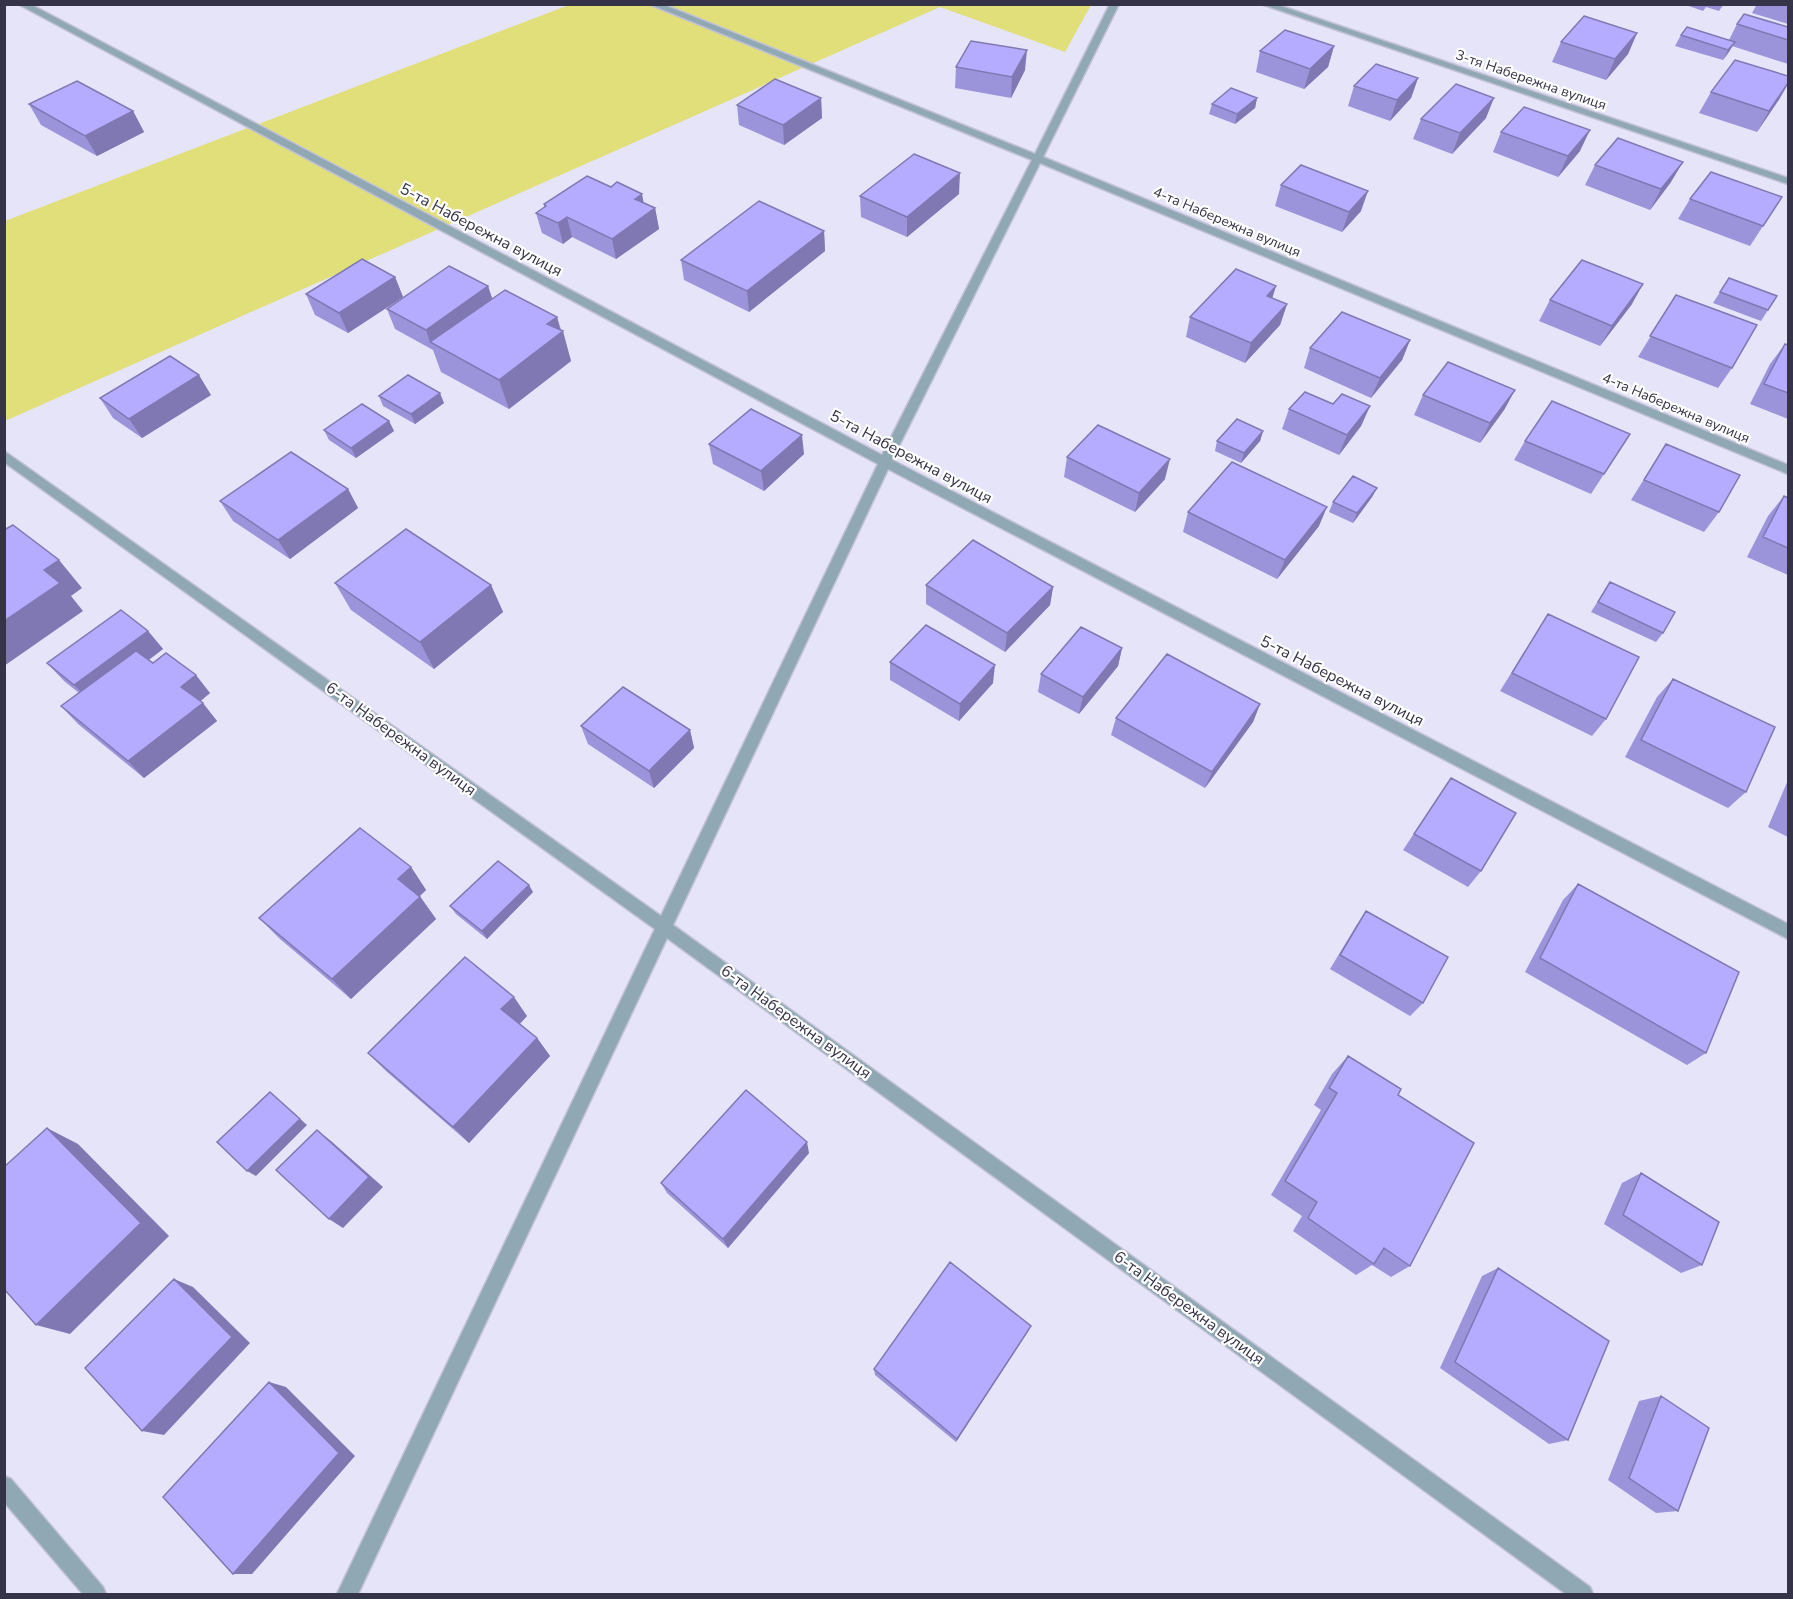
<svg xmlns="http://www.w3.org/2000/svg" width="1793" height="1599" font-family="'Nunito Sans',sans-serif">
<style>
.green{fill:#e0df79}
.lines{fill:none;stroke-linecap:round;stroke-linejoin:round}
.minor-casing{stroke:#c2c1d5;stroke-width:3}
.minor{fill:#90a8b4;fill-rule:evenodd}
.wall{fill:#9c94db}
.shaded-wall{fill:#7f78b2}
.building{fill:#b5acff;stroke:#7f78b2;stroke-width:1.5}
.labels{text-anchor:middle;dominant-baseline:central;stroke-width:4.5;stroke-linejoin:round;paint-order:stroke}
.far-street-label{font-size:14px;fill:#343347;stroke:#fff}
.street-label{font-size:16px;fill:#343347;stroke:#fff}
</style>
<rect width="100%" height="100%" fill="#e5e4f9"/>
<path class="green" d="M569,5H1091L1065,52L940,7L5,421V221Z"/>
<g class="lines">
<defs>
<path id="minor" d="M18,4H30L882,455L1032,160L649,4H662L1035,154L1110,4H1119L1043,157L1788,465V474L1040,163L892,460L1788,924V939L888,469L673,925L1590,1587L1593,1594H1566L667,938L358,1594H337L655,929L4,462V451L661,916L878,464Z
M1261,4H1275L1788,178V184Z
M4,1476L11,1479L103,1587L106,1594H83L4,1502Z"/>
</defs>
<use href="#minor" class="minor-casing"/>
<use href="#minor" class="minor"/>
</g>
<path class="wall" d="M1683,4H1724L1719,11L1706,7L1703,11Z
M1757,4H1788V24L1752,13Z
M1737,24L1788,27V64L1732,46L1723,60L1675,46L1681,35L1729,40Z
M1637,33L1628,54L1606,80L1552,62L1561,42Z
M1334,46L1328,67L1304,89L1256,72L1260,51Z
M956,67L1025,70L1011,98L955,88Z
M1418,78L1411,98L1390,121L1348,106L1354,86Z
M1711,92L1780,98L1757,132L1699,113Z
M821,98L822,118L784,145L739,125L737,105Z
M1257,98L1255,108L1235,124L1209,114L1212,104Z
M29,104L133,111L144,132L97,156L41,125Z
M1486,118L1452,154L1413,139L1421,119Z
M1501,132L1580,151L1558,177L1493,152Z
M1595,165L1671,182L1650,210L1585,185Z
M1281,185L1361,211L1342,232L1275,206Z
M959,194L907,237L861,217L860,196Z
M1782,197L1750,246L1678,219L1690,199Z
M643,203L655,208L659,229L616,259L572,237L563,244L542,233L536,213L544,207V204Z
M824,231L825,251L749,312L684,280L681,260Z
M395,277L403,297L348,333L315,315L306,294Z
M1729,278L1768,310L1761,321L1713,303Z
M488,286L492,299L557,317L571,361L509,409L441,372L433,350L395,329L387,309Z
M1676,295L1732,368L1718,388L1638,357Z
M1550,300L1632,304L1600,346L1539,321Z
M1287,304L1280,325L1245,363L1186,337L1190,317Z
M1410,340L1402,360L1371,398L1304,368L1310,348Z
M1785,344L1788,345V419L1750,404L1770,364Z
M1515,390L1504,410L1480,443L1414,415L1423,395Z
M211,395L142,438L113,418L100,398Z
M379,396L444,403L415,424L383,406Z
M1333,404L1370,406L1361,426L1339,455L1282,429L1289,409Z
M389,421L394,431L356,458L329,440L324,430Z
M1263,431L1260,441L1241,463L1215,451L1217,441Z
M1630,434L1591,494L1514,460L1525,441Z
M709,444L804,454L764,491L713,464Z
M1666,444L1719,512L1704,532L1631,500Z
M1067,457L1165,479L1135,512L1064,477Z
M1377,488L1372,497L1353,523L1329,512L1333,502Z
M348,489L358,508L290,559L233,521L220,501Z
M1784,496L1788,498V575L1747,557L1768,516Z
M1188,512L1319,526L1277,579L1183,532Z
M1610,582L1663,633L1656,642L1591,612Z
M335,583L491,585L503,612L434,669L351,610Z
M926,585L1053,587L1050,605L1005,652L926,604Z
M1548,614L1606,719L1592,736L1500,691Z
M148,631L163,649L149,660L210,693L200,701L217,721L144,778L78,724L61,706L79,693L64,681L47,663Z
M1122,648L1118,666L1079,714L1038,692L1041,674Z
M890,662L993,683L959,721L890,680Z
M1673,679L1746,792L1728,808L1625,757L1657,697Z
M1260,704L1253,722L1205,788L1111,735L1116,718Z
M581,726L690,730L694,748L654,788L588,744Z
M1451,778L1481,871L1468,887L1403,850Z
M1788,780V837L1768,827Z
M411,867L426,890L420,896L436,919L351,999L280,939L259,918Z
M1578,884L1706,1053L1687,1065L1525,972L1563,900Z
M533,892L487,939L456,914L450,906Z
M1366,911L1423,1003L1410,1016L1330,969L1356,926Z
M527,1016L520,1024L537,1038L550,1056L469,1143L386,1071L368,1053Z
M1348,1056L1398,1095L1410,1266L1391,1277L1372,1265L1356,1275L1293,1231L1302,1216L1271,1195L1321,1110L1314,1105L1332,1074Z
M809,1153L728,1248L667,1193L661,1183Z
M1641,1173L1702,1265L1681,1273L1604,1224L1622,1183Z
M1498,1268L1568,1440L1549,1444L1440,1368L1482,1276Z
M1031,1326L956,1442L875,1375L874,1369Z
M1661,1396L1678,1511L1656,1513L1608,1480L1639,1401Z"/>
<path class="shaded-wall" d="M1637,33L1628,54L1606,80L1615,59Z
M1735,42L1729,52L1723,60L1728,50Z
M1334,46L1328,67L1304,89L1310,69Z
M1027,50L1025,70L1011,98L1012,77Z
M1418,78L1411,98L1390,121L1397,100Z
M1788,84L1780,98L1757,132L1769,111Z
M821,98L822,118L784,145L783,125Z
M1257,98L1255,108L1235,124L1237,114Z
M1494,98L1486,118L1452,154L1460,133Z
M133,111L144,132L97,156L85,136Z
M1590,130L1580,151L1558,177L1568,156Z
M1683,162L1671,182L1650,210L1661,189Z
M960,173L959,194L907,237V217Z
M1368,191L1361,211L1342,232L1349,212Z
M642,194L646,215L635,199Z
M655,208L659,229L616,259L612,239Z
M567,217L572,237L563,244L558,223Z
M824,231L825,251L749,312L747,291Z
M395,277L403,297L348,333L339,313Z
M1643,284L1632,304L1600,346L1612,326Z
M488,286L495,307L430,342L426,330Z
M1276,286L1270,306L1267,296Z
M1287,304L1280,325L1245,363L1251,343Z
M557,317L561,333L563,331L571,361L509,409L499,380L547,324Z
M1410,340L1402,360L1371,398L1380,378Z
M199,375L211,395L142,438L129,419Z
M1515,390L1504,410L1480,443L1490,423Z
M440,393L444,403L415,424L411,414Z
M1370,406L1361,426L1339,455L1347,435Z
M389,421L394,431L356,458L351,448Z
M1263,431L1260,441L1241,463L1244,453Z
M802,435L804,454L764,491L761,471Z
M1170,459L1165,479L1135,512L1139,493Z
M1377,488L1372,497L1353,523L1357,513Z
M348,489L358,508L290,559L278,540Z
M1327,507L1319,526L1277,579L1285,560Z
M59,560L82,588L71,596L83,611L4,666V621L44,570Z
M491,585L503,612L434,669L420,642Z
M1053,587L1050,605L1005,652L1007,633Z
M148,631L163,649L91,702L74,685Z
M1122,648L1118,666L1079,714L1083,697Z
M995,665L993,683L959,721L960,704Z
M196,675L210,693L196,705L181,687Z
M203,703L217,721L144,778L128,761Z
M1260,704L1253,722L1205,788L1212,772Z
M690,730L694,748L654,788L649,771Z
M411,867L426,890L414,901L398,879Z
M529,885L533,892L487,939L482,931Z
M420,897L436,919L351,999L332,979Z
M514,997L527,1016L515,1028L501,1009Z
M537,1038L550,1056L469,1143L453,1127Z
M270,1092L307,1125L256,1176L247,1171Z
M47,1128L78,1144L169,1236L70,1334L36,1325Z
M317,1130L331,1141L383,1187L343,1228L329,1219Z
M807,1142L809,1153L728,1248L723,1239Z
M174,1279L193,1287L250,1343L164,1435L142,1431Z
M1031,1326L1027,1333L956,1442L957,1439Z
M269,1382L286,1387L355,1456L252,1574H233Z"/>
<path class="building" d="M1744,14L1788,27V40L1737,24Z
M1584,16L1637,33L1615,59L1561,42Z
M1687,27L1735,42L1728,50L1681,35Z
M1285,30L1334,46L1310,69L1260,51Z
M971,41L1027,50L1012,77L956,67Z
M1735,60L1788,76V83L1769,111L1711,92Z
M1376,64L1418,78L1397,100L1354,86Z
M775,79L821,98L783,125L737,105Z
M77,81L133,111L85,136L29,104Z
M1456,84L1494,98L1460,133L1421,119Z
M1231,88L1257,98L1237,114L1212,104Z
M1524,107L1590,130L1568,156L1501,132Z
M1618,138L1683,162L1661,189L1595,165Z
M914,154L960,173L907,217L860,196Z
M1301,165L1368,191L1349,212L1281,185Z
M1711,172L1782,197L1763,226L1690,199Z
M587,176L611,187L617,182L642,194L635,199L655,208L612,239L567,217L558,223L536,213L546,206L544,204Z
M759,201L824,231L747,291L681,260Z
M362,259L395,277L339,313L306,294Z
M1582,260L1643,284L1612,326L1550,300Z
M449,266L488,286L426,330L387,309Z
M1236,269L1276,286L1267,296L1287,304L1251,343L1190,317Z
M1729,278L1777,296L1768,310L1720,292Z
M505,290L557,317L547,324L563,331L499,380L430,342Z
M1676,295L1757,325L1732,368L1650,336Z
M1342,312L1410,340L1380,378L1310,348Z
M1785,344L1788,345V393L1764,384Z
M170,356L199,375L129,419L100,398Z
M1448,362L1515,390L1490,423L1423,395Z
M408,375L440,393L411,414L379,396Z
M1305,392L1333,404L1342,394L1370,406L1347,435L1289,409Z
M1552,401L1630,434L1604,474L1525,441Z
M362,404L389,421L351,448L324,430Z
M751,409L802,435L761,471L709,444Z
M1237,419L1263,431L1244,453L1217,441Z
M1098,425L1170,459L1139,493L1067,457Z
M1666,444L1740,475L1719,512L1644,480Z
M291,452L348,489L278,540L220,501Z
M1232,462L1327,507L1285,560L1188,512Z
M1353,476L1377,488L1357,513L1333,502Z
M1784,496L1788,498V548L1763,537Z
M13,525L59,560L44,570L60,583L4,621V530Z
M406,529L491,585L420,642L335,583Z
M973,540L1053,587L1007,633L926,585Z
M1610,582L1675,612L1663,633L1598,602Z
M121,610L148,631L74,685L47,663Z
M1548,614L1639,657L1606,719L1512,673Z
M926,625L995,665L960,704L890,662Z
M1081,627L1122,648L1083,697L1041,674Z
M136,651L153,663L166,653L196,675L181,687L203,703L128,761L61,706Z
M1167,654L1260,704L1212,772L1116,718Z
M1673,679L1775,727L1746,792L1641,740Z
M623,687L690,730L649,771L581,726Z
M1451,778L1516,813L1481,871L1414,834Z
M360,828L411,867L398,879L420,897L332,979L259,918Z
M498,861L529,885L482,931L450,906Z
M1578,884L1739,972L1706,1053L1540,958Z
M1366,911L1448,957L1423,1003L1340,955Z
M465,957L514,997L501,1009L537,1038L453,1127L368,1053Z
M1348,1056L1401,1089L1398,1095L1474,1143L1410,1266L1384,1248L1374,1264L1308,1218L1317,1202L1285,1181L1337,1093L1329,1088Z
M746,1090L807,1142L723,1239L661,1183Z
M270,1092L300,1119L247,1171L217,1142Z
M47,1128L141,1223L36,1325L4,1289V1167Z
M317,1130L369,1177L329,1219L276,1170Z
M1641,1173L1719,1222L1702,1265L1623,1215Z
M950,1262L1031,1326L957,1439L874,1369Z
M1498,1268L1609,1341L1568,1440L1455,1362Z
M174,1279L232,1337L142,1431L85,1368Z
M269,1382L339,1453L233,1574L163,1497Z
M1661,1396L1709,1428L1678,1511L1629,1478Z"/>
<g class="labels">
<g class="far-street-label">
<text transform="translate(1531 80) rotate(19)">3-тя Набережна вулиця</text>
<text transform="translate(1227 222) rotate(23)">4-та Набережна вулиця</text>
<text transform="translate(1676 408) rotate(23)">4-та Набережна вулиця</text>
</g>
<g class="street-label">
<text transform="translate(481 230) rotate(28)">5-та Набережна вулиця</text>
<text transform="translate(911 457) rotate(28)">5-та Набережна вулиця</text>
<text transform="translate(1342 681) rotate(27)">5-та Набережна вулиця</text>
<text transform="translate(401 739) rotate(36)">6-та Набережна вулиця</text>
<text transform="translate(796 1022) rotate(36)">6-та Набережна вулиця</text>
<text transform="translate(1189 1308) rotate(36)">6-та Набережна вулиця</text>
</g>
</g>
<rect width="1793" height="1599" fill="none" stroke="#343347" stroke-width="12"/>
</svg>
